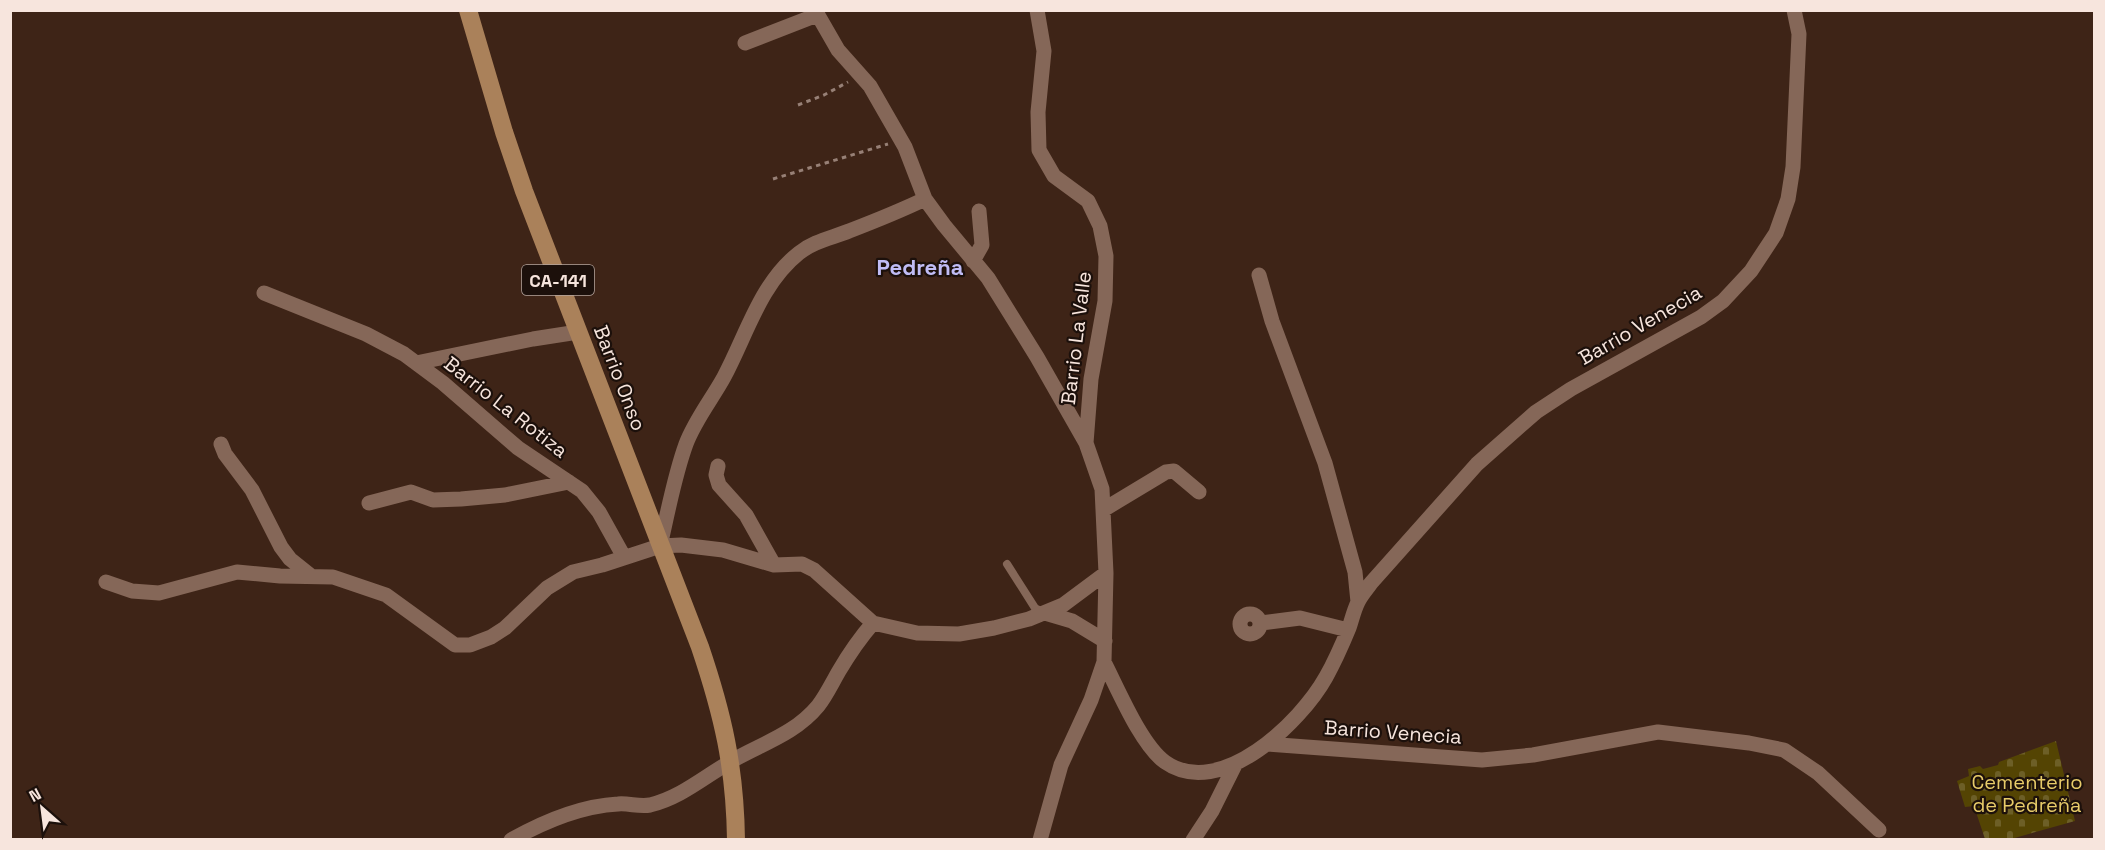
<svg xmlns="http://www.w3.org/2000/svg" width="2105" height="850" font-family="'Space Grotesk',sans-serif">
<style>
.cemetery{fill:url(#cemetery-stones)}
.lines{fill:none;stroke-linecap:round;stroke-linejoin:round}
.path{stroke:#978076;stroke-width:3;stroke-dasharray:4.5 4.5;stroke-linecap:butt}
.service{stroke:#856758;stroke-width:8}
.minor{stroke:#856758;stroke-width:15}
.primary{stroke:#aa815a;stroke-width:18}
.labels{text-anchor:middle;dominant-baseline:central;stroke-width:4.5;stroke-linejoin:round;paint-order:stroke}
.shield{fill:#1c100b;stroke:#b5a59e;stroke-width:1.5}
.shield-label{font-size:18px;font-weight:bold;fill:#f7e5dd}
.street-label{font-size:20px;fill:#f7e5dd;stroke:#1c100b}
.park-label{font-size:20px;fill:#e7cb69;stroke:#1c100b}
.quarter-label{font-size:22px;font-weight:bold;fill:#c0bcf5;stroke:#1c100b}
</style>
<defs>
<pattern id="cemetery-stones" width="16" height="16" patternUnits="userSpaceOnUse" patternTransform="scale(1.5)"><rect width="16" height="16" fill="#544403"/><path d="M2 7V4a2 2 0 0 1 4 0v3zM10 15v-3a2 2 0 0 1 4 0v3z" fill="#6d5f27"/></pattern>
</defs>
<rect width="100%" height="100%" fill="#3e2417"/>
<path class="cemetery" d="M2056,741L2075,821L2011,839H1985L1974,806L1965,807L1957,781L1969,776L1968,769L1980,766L1983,769L1998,765L1999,762Z"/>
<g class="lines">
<path class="path" d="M798,105L824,95L848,82
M773,179L888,144"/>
<path class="service" d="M1007,564L1035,608L1043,612"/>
<path class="minor" d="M815,10L838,50L870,86L905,147L925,199L944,225L988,278L1037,357L1086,443L1102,489L1106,573L1104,662L1091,700L1061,765L1040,840
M1037,10L1044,51L1038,112L1039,150L1054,176L1088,201L1100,226L1106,256L1105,301L1091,379L1086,443
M745,43L817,15
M973,261L982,245L979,211
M1259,275L1272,321L1325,463L1355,572L1358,602
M264,293L366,334L404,354L443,383L518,448L582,491L599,512L624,557
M416,363L533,339L578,332
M221,444L225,454L252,490L281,547L290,559L310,575
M718,466L716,475L719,485L746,515L774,565
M369,503L411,492L433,500L461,499L505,495L569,482
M1103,510L1166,472L1174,471L1199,492
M660,546C668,512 674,477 686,444C695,420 712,399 724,377C747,334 760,284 799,253C814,241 832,238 849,231C875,221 900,211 925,199
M106,582L132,591L159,593L237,572L280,576L333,577L386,595L455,645H470L491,637L505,628L547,588L573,572L602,565L660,546L681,545L723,550L774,565L802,564L814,570L873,623L917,633L959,634L994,628L1029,619L1063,605L1106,573
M1045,613L1072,621L1105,641
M1240 624a10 10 0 1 1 20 0a10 10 0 1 1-20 0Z
M1261,623L1300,618L1348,630
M1104,662C1118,689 1141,745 1165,762C1220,801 1301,722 1326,677C1335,661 1342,645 1349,628C1352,619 1354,610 1358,602C1361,595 1367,589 1371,583L1477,464L1536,412L1571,389L1701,317L1723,301L1751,271L1776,233L1788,199L1793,167L1799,34L1794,10
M1268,744L1482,760L1533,755L1658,732L1749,743L1784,750L1818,773L1879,830
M511,840C543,822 581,806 618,804C629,803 639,807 650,805C680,798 704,777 730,762C760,744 794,735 818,706C826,696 832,683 839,671C849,654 860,638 873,623
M1193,840L1212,811L1236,763"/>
<path class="primary" d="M468,10L504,132L524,191L700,647C723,715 735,767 736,840"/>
</g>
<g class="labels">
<rect class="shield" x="522" y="265" width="72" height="30" rx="4.5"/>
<g class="shield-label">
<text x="558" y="280">CA-141</text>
</g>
<g class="street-label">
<text transform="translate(1640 325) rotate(-30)">Barrio Venecia</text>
<text transform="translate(1076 338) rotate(-83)">Barrio La Valle</text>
<text transform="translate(620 378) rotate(69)">Barrio Onso</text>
<text transform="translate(506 407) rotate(38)">Barrio La Rotiza</text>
<text transform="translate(1393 732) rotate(4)">Barrio Venecia</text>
</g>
<g class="park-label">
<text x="2027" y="782">Cementerio<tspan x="2027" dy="23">de Pedreña</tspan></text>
</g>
<g class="quarter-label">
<text x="920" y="267">Pedreña</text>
</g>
</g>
<rect width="2105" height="850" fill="none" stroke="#f7e5dd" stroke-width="24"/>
<g transform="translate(42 808) rotate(332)" stroke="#1c100b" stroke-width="4.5" paint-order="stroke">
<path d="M0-4.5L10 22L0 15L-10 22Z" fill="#f7e5dd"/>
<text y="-9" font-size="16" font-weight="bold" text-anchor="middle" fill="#f7e5dd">N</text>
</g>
</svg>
